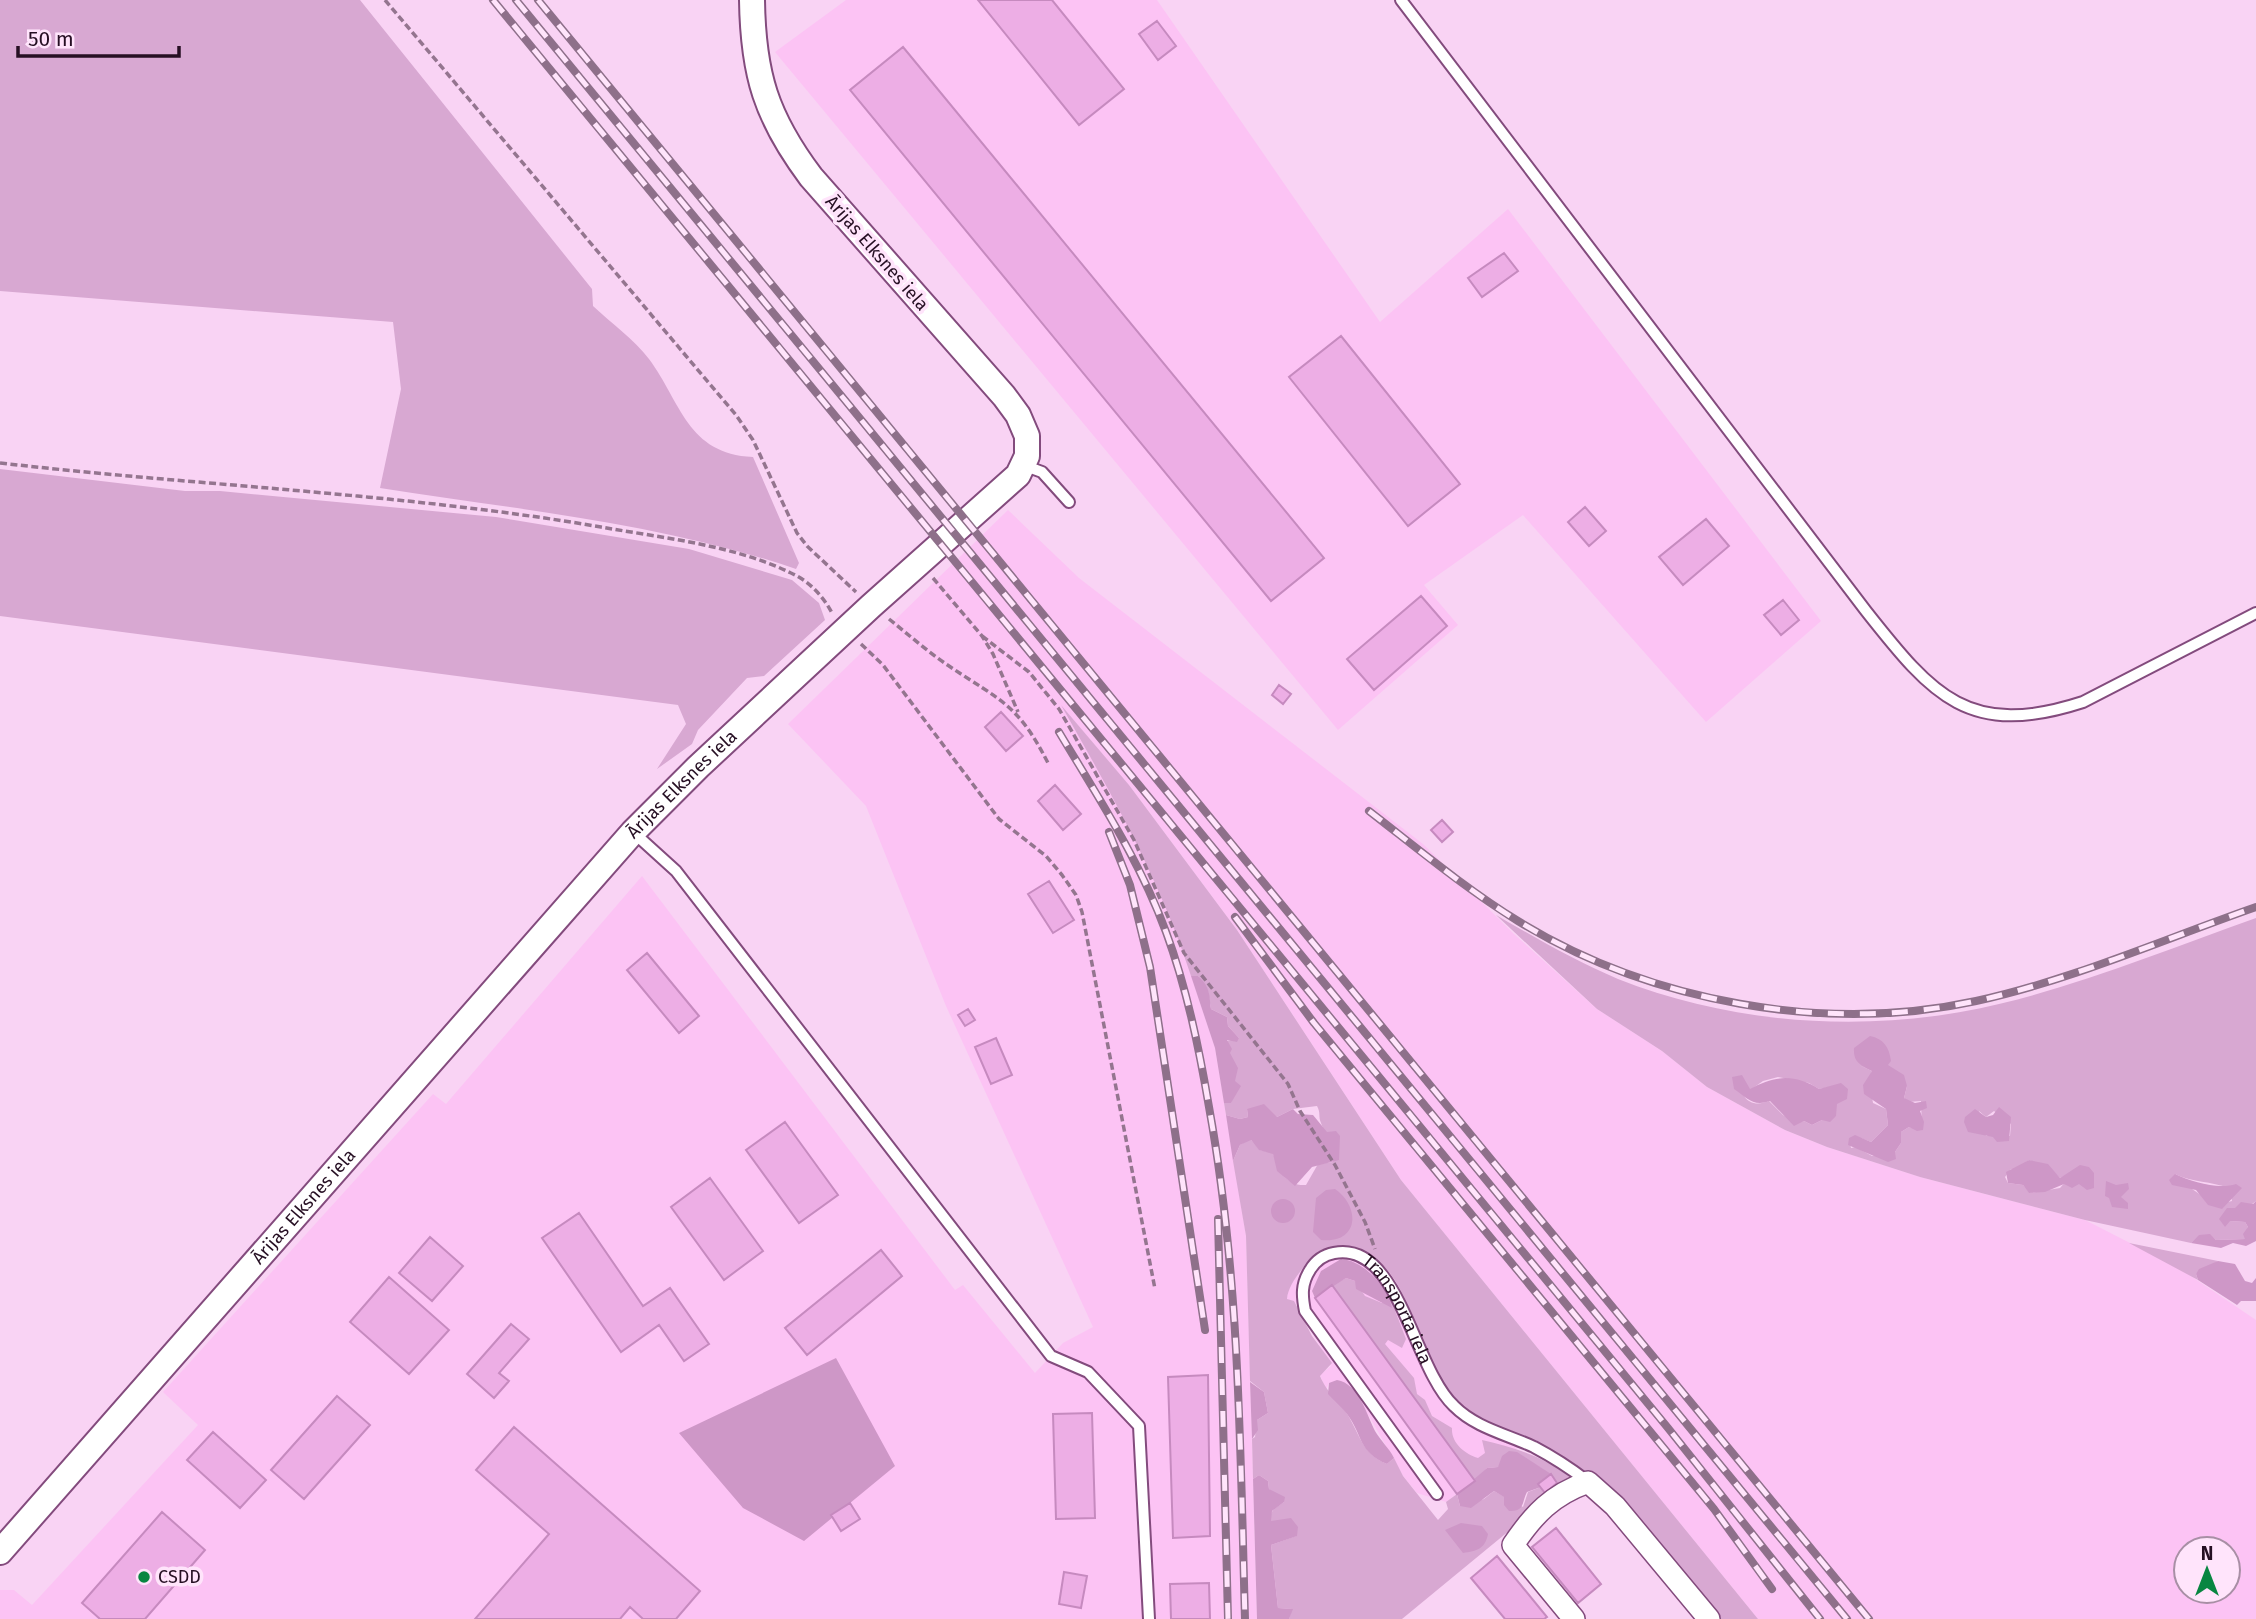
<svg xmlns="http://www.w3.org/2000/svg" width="2256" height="1619" font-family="'Fira Sans',sans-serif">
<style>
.built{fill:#fcc3f4;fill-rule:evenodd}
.green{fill:#d8a8d2;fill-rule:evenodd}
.forest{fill:#ce97c7}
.building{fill:#edaee5;stroke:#c68abf;stroke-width:2}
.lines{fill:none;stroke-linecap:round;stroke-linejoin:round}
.service-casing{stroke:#834b7d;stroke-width:14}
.minor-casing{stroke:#834b7d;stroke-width:24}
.tertiary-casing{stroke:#834b7d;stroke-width:28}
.path{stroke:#94758f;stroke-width:3.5;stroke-dasharray:7 3.5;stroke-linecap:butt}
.service{stroke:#fff;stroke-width:10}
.minor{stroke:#fff;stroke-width:21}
.tertiary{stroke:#fff;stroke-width:24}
.rail-casing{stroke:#8e708a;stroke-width:8}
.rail{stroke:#ffe4fb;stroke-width:5;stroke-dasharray:16;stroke-linecap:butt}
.poi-dot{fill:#088641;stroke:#ffe4fb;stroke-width:2.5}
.labels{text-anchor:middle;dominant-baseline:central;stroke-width:7;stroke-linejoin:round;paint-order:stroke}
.street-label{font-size:18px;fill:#260f23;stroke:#ffe4fb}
.poi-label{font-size:18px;fill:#260f23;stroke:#ffe4fb;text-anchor:start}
</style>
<rect width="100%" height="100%" fill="#f9d3f4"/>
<path class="built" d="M846,0H1157L1380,322L1508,209L1821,621L1706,722L1523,515L1424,585L1458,625L1338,730L775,52Z
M1008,510L1079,578L1423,844L1514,934L1597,1009L1662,1051L1707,1087L1785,1130L1827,1147L1920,1177L2085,1220L2179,1268L2256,1320V1619H1758L1401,1180L1237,930L1129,785L1064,709L1139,843L1179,938L1215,1048L1246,1236L1257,1619H0V1590H14L32,1605L198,1425L163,1392L433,1094L446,1104L642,876L955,1290L963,1285L1035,1373L1063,1343L1093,1327L946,1006L866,806L788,724ZM2186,1549H2228V1591H2186Z
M1340,1246L1368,1252L1390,1274L1416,1332L1476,1415L1529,1439L1446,1502L1417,1493L1403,1476L1369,1416L1329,1383L1326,1390L1320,1375L1331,1366L1296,1304L1287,1299L1288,1287L1307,1263L1327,1248Z"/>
<path class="green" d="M0,0H360L592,289L593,306C611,323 634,339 649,359C681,402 687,454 753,457L799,563L796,569C661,523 520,510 380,488L401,389L393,322L0,291Z
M0,469L185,491H220L496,517L689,549L792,580L819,603L825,620L764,676L747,678L698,730L692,744L657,769L686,724L678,705L0,616Z
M1061,705L1129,785L1237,930L1401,1180L1758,1619H1716C1675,1571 1622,1498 1572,1463C1537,1439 1492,1431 1460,1402C1421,1367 1419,1311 1389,1272C1370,1248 1336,1236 1311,1259C1301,1270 1288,1285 1287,1299L1294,1301L1312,1336L1332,1363L1320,1376C1328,1395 1340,1401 1349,1417C1361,1438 1363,1454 1387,1464L1394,1458L1403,1476L1438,1520L1448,1509L1446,1502L1457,1494L1460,1506L1484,1499L1494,1491L1523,1507L1528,1492L1541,1487L1545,1492L1557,1483C1546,1467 1531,1464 1517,1453L1498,1467L1487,1468L1475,1481L1332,1285L1346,1278L1355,1281L1365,1296L1382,1303L1389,1295L1406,1339L1402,1348L1388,1340L1385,1344L1414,1378L1417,1394L1425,1400L1432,1416L1452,1428C1451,1443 1465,1454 1478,1458L1485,1453L1482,1440C1516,1448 1545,1457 1572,1479L1402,1619H1289L1292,1609L1278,1608L1271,1545L1296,1536L1278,1522L1271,1521C1268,1511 1277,1507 1284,1502L1269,1489L1268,1481L1259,1475L1253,1479L1252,1439L1255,1437L1257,1420L1268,1413L1264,1392L1250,1381L1246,1236L1233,1161L1240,1145L1250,1139L1260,1150L1273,1153C1278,1171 1286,1186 1306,1185L1318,1164L1333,1162C1330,1147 1326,1136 1321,1123C1318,1116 1321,1113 1317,1106L1293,1109L1277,1117L1247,1109L1248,1117L1240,1119L1226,1115L1224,1103H1231L1235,1081L1227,1041L1239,1038L1228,1026L1227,1017L1211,1009L1208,991L1198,976H1191C1159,877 1112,795 1061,705Z
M1496,915C1536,938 1575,961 1618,979C1736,1026 1876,1034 1999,1004C2087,983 2171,948 2256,918V1201L2230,1221L2245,1222L2248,1227L2245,1239L2216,1240L2210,1235H2200L2191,1243L2085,1220L1920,1177L1827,1147L1785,1130L1707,1087L1662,1051L1597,1009ZM1859,1065L1907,1086L1904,1098L1908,1102L1921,1101L1922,1130L1909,1127L1901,1132V1143L1895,1152L1872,1156L1856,1147L1851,1148L1850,1142L1861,1138L1871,1142L1888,1125L1886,1109L1873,1103L1869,1079L1872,1071ZM1778,1077L1809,1083L1819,1089L1830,1087L1822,1120L1812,1125L1804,1121L1797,1123L1783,1115L1769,1101C1759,1105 1750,1105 1743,1095L1763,1081ZM1979,1111L1986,1117L1994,1111L2011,1124L2010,1136H1986ZM2029,1160L2049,1168L2060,1178L2075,1171L2060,1188L2030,1193L2023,1185L2008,1183L2005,1177L2011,1169H2017ZM2175,1174C2194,1183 2210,1181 2229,1188L2232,1201L2215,1205C2201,1194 2186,1187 2175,1174Z
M2129,1243L2218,1261L2196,1274L2198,1280Z"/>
<path class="forest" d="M1191,976H1198C1211,988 1209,995 1211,1009L1227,1017L1228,1026L1239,1038L1237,1042L1227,1040L1232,1049L1230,1053L1238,1068L1235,1081L1241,1086L1231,1103H1224L1215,1048Z
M1870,1036C1884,1039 1889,1047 1891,1061L1888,1065L1904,1075L1907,1086L1904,1098L1915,1103L1926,1101L1927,1108L1920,1111L1924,1122L1923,1130L1917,1131L1909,1127L1901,1132V1143L1895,1152L1896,1159L1888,1162L1848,1145L1849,1138L1855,1135L1871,1142L1888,1125L1886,1109L1864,1094L1863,1085L1872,1071C1860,1065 1853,1062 1854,1048Z
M1742,1075L1750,1089C1775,1075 1795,1074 1819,1089L1841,1083L1848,1089L1847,1099L1837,1104L1836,1116L1830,1122L1822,1120L1812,1125L1804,1121L1794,1126L1770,1101C1753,1107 1747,1098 1734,1089L1732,1077Z
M1264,1104L1277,1117L1293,1109L1298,1114L1313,1115L1327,1132L1336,1131L1340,1136L1339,1160L1312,1167L1295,1186L1277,1171L1273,1154L1259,1150L1251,1140L1240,1145L1233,1161L1226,1115L1240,1119L1248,1117L1247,1109Z
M1999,1107L2011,1117L2009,1141L1997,1142L1993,1137L1968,1132L1964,1122L1965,1117L1975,1109L1986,1117L1993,1115Z
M2029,1160L2048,1164L2060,1178L2080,1165L2089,1167L2094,1173V1188L2087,1190L2079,1184L2072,1188L2064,1184L2045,1192L2029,1193L2023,1185L2008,1183L2006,1172Z
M2175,1174C2192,1182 2219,1190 2236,1184L2242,1188L2222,1209L2208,1205L2196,1190L2172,1185L2169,1180Z
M2106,1181L2116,1185L2128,1183L2129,1189L2121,1197L2128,1203V1209L2112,1207L2109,1198L2105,1196Z
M1335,1189C1361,1207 1359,1244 1321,1240L1313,1232L1316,1198L1326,1190Z
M1271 1211a12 12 0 1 1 24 0a12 12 0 1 1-24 0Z
M2256,1201V1241L2246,1246L2233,1243L2221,1248L2191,1243L2199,1235L2210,1234L2216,1240L2245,1239L2243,1234L2248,1227L2245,1222L2230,1221L2225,1227L2219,1219L2227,1208H2235L2241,1202L2253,1204Z
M1341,1259C1363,1260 1388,1287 1392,1308L1356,1289L1355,1281L1346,1278L1315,1298L1312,1291L1321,1271Z
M2218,1261L2235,1264L2245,1281L2252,1283L2256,1278V1301H2241L2237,1305L2198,1280L2196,1274L2199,1269Z
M836,1358L895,1466L804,1541L743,1508L679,1433Z
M1337,1380C1359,1384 1366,1413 1375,1431C1380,1440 1389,1448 1394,1458L1387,1464C1358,1452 1363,1435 1347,1414C1342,1407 1334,1401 1328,1394L1329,1383Z
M1250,1382L1264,1392L1268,1413L1257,1420L1258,1430L1252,1439Z
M1509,1451L1517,1452L1551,1474L1539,1484L1541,1487L1527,1492C1521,1504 1525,1511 1509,1511L1504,1505V1497L1494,1491L1471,1508L1460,1506L1457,1494L1487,1468L1498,1467L1502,1456Z
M1259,1475L1268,1481L1269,1489L1285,1497L1284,1502L1272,1511L1271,1521L1291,1518L1298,1527L1297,1536L1271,1545L1278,1608L1293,1609L1289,1619H1257L1253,1479Z
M1461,1523L1482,1526L1488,1534C1485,1549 1477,1551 1463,1553L1445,1530Z"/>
<path class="building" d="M978,0H1052L1124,89L1079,125Z
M1157,21L1176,46L1158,60L1139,34Z
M903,47L1324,558L1271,601L850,90Z
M1504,253L1518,271L1482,297L1468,278Z
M1341,336L1460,484L1408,526L1289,377Z
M1585,507L1606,531L1589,546L1568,522Z
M1706,519L1729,546L1683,585L1659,557Z
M1421,596L1447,626L1374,690L1347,659Z
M1783,600L1799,620L1781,635L1764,615Z
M1279,685L1291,694L1283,704L1272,695Z
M1001,712L1023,736L1006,751L985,727Z
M1055,785L1081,814L1063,830L1038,801Z
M1442,820L1453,832L1442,842L1431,830Z
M1049,881L1074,920L1053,933L1028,894Z
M647,953L699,1016L679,1033L627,970Z
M968,1009L975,1020L965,1026L958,1015Z
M996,1038L1012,1075L991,1084L975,1047Z
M785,1122L838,1195L799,1223L746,1150Z
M710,1178L763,1251L724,1280L671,1207Z
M579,1213L643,1306L670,1288L709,1344L684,1361L659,1325L621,1352L542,1238Z
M430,1237L463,1266L432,1301L399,1273Z
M881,1250L902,1276L807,1355L785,1328Z
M389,1277L449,1330L409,1374L350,1322Z
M1332,1285L1475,1481L1457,1494L1315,1298Z
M511,1324L529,1339L499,1373L509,1381L494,1398L467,1374Z
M1208,1375L1210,1536L1173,1538L1168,1377Z
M337,1396L370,1425L304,1499L271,1470Z
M1092,1413L1095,1518L1056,1519L1053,1414Z
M514,1427L700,1591L676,1619H643L630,1607L620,1619H475L549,1534L476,1470Z
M213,1432L266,1480L240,1508L187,1460Z
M1551,1474L1557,1483L1545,1493L1538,1484Z
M850,1503L860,1519L841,1531L831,1515Z
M162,1512L205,1550L145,1619H100L82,1603Z
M1556,1528L1601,1584L1578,1603L1532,1547Z
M1497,1556L1547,1617L1544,1619H1505L1471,1578Z
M1064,1572L1087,1576L1081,1608L1059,1604Z
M1209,1583L1210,1619H1171L1170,1584Z"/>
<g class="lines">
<defs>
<g id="service">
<path d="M1401,0L1866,611C1933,696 1969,739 2083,702L2256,613"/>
<path d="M1023,465L1042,472L1069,502"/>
<path d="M633,832L676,871L1051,1356L1088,1372L1139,1426L1149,1619"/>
<path id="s1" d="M1437,1494L1305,1311C1302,1296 1301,1284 1310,1270C1316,1260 1323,1255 1334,1253C1399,1240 1413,1368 1454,1406C1476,1428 1506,1434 1534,1447C1553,1457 1570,1468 1587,1481"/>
</g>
<path id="minor" d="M1574,1619L1513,1545C1534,1514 1552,1495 1588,1482L1615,1506L1709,1619"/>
<g id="tertiary">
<path id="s2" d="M0,1552L633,832L698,767L871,606L1018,475L1027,456V436L1018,415L1004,396L811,177C766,117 753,74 752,0"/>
</g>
</defs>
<use href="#service" class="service-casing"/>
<use href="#minor" class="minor-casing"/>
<use href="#tertiary" class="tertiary-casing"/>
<path class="path" d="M385,0L736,415L753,440L797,533L807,546L856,592
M0,463C200,486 402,493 601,527C663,538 734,545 791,573C809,581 823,596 832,613
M933,578L982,636L993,654L1018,712
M889,619C909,635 928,652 949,666C1001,701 1018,704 1048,763
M982,636L1029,672L1059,709L1134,840L1184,953L1288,1084L1300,1111L1335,1165L1365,1222L1375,1249
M861,644L883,665L999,819L1046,856L1062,875L1076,895L1082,912L1155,1289"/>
<use href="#service" class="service"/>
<use href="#minor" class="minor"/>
<use href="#tertiary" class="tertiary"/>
<defs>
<path id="rail" d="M493,0L1668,1428L1820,1619
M516,0L1847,1619
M538,0L1869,1619
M1059,732C1098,797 1140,861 1166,932C1187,989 1199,1048 1209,1107C1240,1278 1240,1446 1245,1619
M1369,811C1418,849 1466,889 1518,921C1650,1002 1825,1034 1976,1001C2072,980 2164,939 2256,907
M1109,832L1130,885L1150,967L1205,1330
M1235,917L1314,1023L1714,1509L1772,1589
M1218,1219L1228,1619"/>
</defs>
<use href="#rail" class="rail-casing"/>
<use href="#rail" class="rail"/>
</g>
<circle class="poi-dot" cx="144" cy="1577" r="7"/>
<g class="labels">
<g class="street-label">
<text transform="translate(877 253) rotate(49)">Ārijas Elksnes iela</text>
<text stroke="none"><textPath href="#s2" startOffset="1027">Ārijas Elksnes iela</textPath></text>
<text stroke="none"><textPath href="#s2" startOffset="460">Ārijas Elksnes iela</textPath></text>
<text stroke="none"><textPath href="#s1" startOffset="392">Transporta iela</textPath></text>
</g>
<g class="poi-label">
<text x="158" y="1577">CSDD</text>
</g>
</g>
<g transform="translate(2207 1570)"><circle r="33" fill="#ffe4fb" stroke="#a88fa5" stroke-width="2"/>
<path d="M0-5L12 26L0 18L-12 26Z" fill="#088641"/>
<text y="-10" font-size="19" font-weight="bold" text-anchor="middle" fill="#260f23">N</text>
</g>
<path d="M18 46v10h161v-10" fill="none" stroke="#260f23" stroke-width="3.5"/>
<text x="28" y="46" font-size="21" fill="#260f23" stroke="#ffe4fb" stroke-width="5" paint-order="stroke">50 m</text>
</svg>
